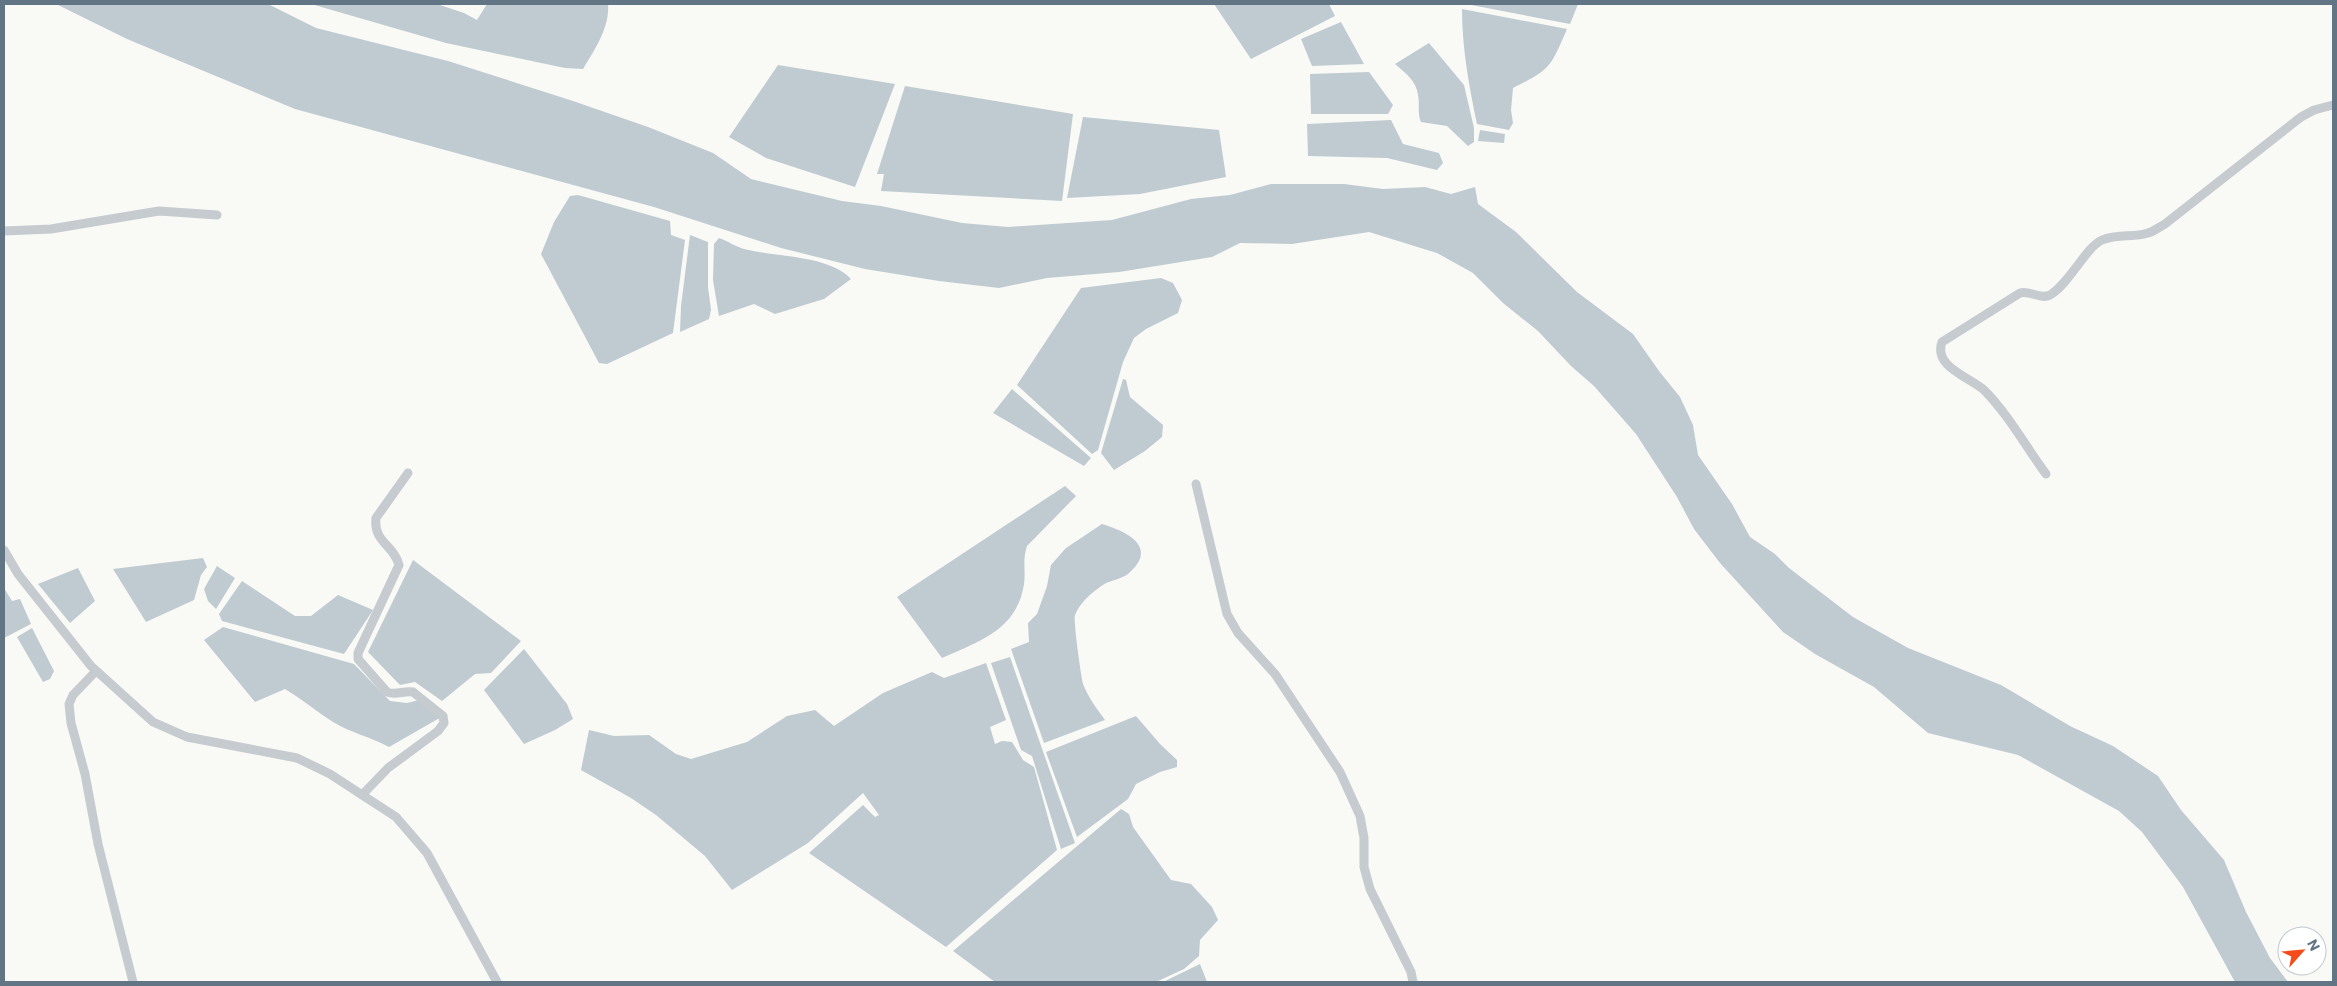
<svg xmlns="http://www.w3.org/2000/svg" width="2337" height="986" font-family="Commissioner,sans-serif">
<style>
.water{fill:#bfcbd0}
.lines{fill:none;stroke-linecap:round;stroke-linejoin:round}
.minor{stroke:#c6cbcf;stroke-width:9}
</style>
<rect width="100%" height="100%" fill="#f9f9f6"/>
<path class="water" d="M56,4H268L316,28L448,61L573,101L648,127L713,153L751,179L842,201L881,206L962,223L1008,227L1112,220L1191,199L1230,195L1271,184H1344L1383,189L1425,187L1451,194L1475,187L1478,204L1516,232L1577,292L1633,334L1659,371L1680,397L1693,425L1698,455L1732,504L1750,537L1775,554L1789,568L1853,617L1908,648L2001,685L2070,726L2113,746L2158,776L2181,810L2224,860L2246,912L2270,958L2288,982H2235L2183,887L2142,832L2119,811L2018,755L1928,733L1874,687L1815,654L1783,632L1720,563L1694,529L1677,497L1636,434L1594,386L1571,366L1538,331L1503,303L1473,273L1437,253L1369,232L1292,244L1240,243L1212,257L1119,272L1047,278L999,288L939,281L865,269L781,248L654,207L295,109L127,39Z
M311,4H437L464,13L477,20L487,4H608C610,27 595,49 583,69L565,68L446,43Z
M1214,4H1329L1335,16L1251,59Z
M1466,4H1578L1570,24Z
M1462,9L1567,29C1550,68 1551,69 1513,88L1511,110L1513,123L1509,130L1477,124C1469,86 1462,48 1462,9Z
M1341,22L1364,64L1312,66L1301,39Z
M1429,43L1464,85L1474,128V142L1468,146L1447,126L1421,122C1417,113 1420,104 1418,95C1416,80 1405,73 1395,64Z
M778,65L895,84L855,187L766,158L729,137Z
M1369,72L1393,105L1388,114H1311L1310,74Z
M905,86L1073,114L1062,201L881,191L884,174H877Z
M1083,117L1219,130L1226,177L1140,194L1067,198Z
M1391,120L1403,144L1439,153L1443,163L1437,170L1387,158L1308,156L1307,124Z
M1480,130L1505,134L1504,143L1478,141Z
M578,195L670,221L671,235L685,240L673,333L607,364L599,363L541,254L554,222L570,196Z
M690,235L708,242V287L711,310L709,319L680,332L681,306Z
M719,238C728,241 736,247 744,249C775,257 829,255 851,279L824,299L775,314L754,304L719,316L713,280L714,244Z
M1161,278L1173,283L1182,300L1178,313L1146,329L1134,338L1123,362L1098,450L1092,454L1017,385L1081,288Z
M1123,379L1126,380L1130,397L1163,425L1162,437L1145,451L1114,470L1101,453Z
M1012,389L1091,458L1084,466L993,413Z
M1065,486L1076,496L1027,546C1022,561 1026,570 1024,584C1017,630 979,641 942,658L897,597Z
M1102,524C1128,532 1159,547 1128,574C1120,580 1108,580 1100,587C1090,594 1079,604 1075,615C1073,620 1081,676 1083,684C1088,697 1097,709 1105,720L1044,743L1011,649L1029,642L1028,623L1037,614L1047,586L1051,565L1066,548Z
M203,558L207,567L201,575L194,600L146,622L113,569Z
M413,560L521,641L491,673L475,674L442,701L415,682L400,685L368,652Z
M217,566L235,578L216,609L208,601L204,589Z
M78,568L95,601L70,623L38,584Z
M242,581L295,616H311L338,595L373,610L344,654L222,621L219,614Z
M4,588L12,601L20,599L31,624L4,638Z
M223,627L354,664L390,701L407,703L423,699L443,716L389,747C371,737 351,733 333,722C317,712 302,699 285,689L255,702L204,640Z
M32,628L54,671L50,679L43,682L17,637Z
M524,649L567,704L573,719L555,730L524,744L484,690Z
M1010,657L1075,843L1061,849L1032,756L1021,750L991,663Z
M986,663L1006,720L990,727L995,744L1002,741L1012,742L1023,760L1034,767L1057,850L946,947L809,853L863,805L875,817L879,815L863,793L808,843L732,890L705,856L656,815L631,798L581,770L589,730L614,736L649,735L676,754L691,759L747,742L787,716L815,710L834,726L883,693L932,672L944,678Z
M1136,716L1160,744L1177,760V767L1160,772L1136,784L1128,799L1077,837L1046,752Z
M1121,809L1129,814L1133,827L1171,880L1191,884L1212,907L1218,920L1200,940L1199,956L1184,969L1156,982H995L953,951Z
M1200,964L1207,982H1163Z"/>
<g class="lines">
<path class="minor" d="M4,231L51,229L159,211L217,215
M2046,474C2026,447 2008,414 1984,390C1970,377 1933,367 1942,342L2020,293C2030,290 2041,300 2050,295C2070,283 2086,247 2102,240C2118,233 2133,238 2148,233C2153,232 2159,227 2165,224L2301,117L2314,110L2333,105
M1196,484L1227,614L1238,633L1275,674L1340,772L1360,816L1364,838V867L1370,889L1411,972L1413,982
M4,550L18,574L91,666L153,722L187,737L297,758L330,774L396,817L427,853L497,982
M96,671L73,695L69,704L71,723L85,774L98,844L133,982
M362,795L388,768L438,731L444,723L443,716L413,692C404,690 396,696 387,692L358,659V653L399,565C394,545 373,542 376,518L408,473"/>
</g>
<rect width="2337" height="986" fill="none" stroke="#617584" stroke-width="10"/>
<g transform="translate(2302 951) rotate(63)"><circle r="24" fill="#ffffff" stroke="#c0c8ce"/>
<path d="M0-4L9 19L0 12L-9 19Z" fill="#f54b1b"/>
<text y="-8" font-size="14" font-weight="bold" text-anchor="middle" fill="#617584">N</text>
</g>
</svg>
